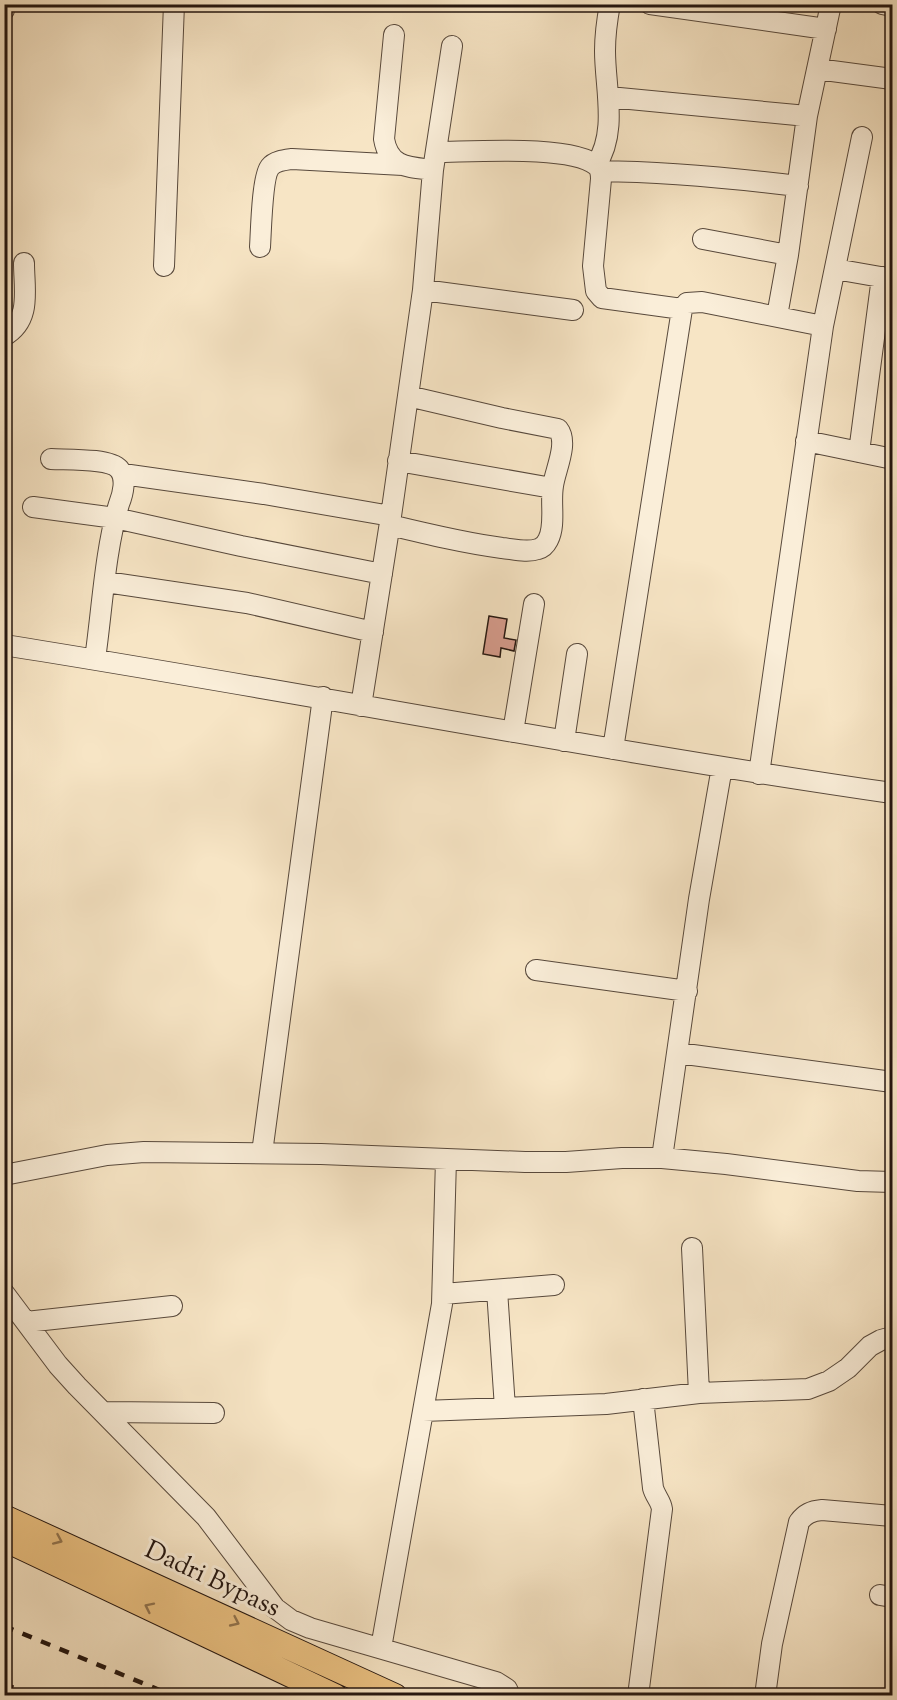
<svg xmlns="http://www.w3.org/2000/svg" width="897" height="1700" font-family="'Sorts Mill Goudy',serif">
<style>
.building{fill:#d99e90;stroke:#23150f;stroke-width:1.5}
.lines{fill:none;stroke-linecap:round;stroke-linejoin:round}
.minor-casing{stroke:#58493c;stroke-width:22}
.major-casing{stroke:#23150f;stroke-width:26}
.minor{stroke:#faeed9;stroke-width:20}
.major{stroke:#ecc282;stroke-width:24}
.rail{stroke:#23150f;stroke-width:4.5;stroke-dasharray:10 10;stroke-linecap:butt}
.oneway{stroke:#92744e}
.labels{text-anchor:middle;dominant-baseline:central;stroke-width:6;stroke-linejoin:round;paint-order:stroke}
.street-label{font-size:26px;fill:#23150f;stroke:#faeed9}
</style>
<rect width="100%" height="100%" fill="#f7e5c5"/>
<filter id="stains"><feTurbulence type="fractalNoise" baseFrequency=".00333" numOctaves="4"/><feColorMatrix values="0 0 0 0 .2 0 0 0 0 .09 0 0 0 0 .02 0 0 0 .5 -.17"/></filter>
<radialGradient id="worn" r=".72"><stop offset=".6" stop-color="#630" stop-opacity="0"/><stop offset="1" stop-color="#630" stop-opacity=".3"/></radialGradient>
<path class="building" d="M489,616L507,619L504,638L516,640L514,651L501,648L500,657L483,654Z"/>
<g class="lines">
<defs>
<path id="minor" d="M650,4L826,29
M882,4L892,6
M4,10L5,4
M394,35L384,139C389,168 409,167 433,170
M817,69L892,79
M609,97L807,116
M436,152C469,152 573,144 597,166C600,169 601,174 601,179L593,266L596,291L602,298L682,309
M596,165C618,132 605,88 605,51C605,36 607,20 610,4
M600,171C667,172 732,178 798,186
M703,239L788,255
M260,247C261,232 262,177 270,167C275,161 285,160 292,159L403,165
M164,266L174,4
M835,269L892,279
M423,290L573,310
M777,316L788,255L807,116L831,4
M4,336C32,320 24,290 24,263
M806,441L888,458
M859,452L882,277
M51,459C66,460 109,458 119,469C127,478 123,494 119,504C105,550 102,611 95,659
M398,461L552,488
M123,474L264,494L391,516
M33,507L115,518L241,546L382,574
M390,525C427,534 464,543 502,548C513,549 527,553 538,549C542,548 546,544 548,540C556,525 550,503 553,486C555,470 569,443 558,429L502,418L408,396
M106,582L247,603L373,632
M4,645C301,692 595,750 892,793
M361,706L391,516L423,290L433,170L452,46
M513,732L534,604
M564,741L577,654
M613,749L682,309L687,303L702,302L823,326
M759,774L823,326L862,137
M536,970L687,991
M678,1053L892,1082
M262,1153L323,697
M662,1158L699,899L722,767
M4,1175L107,1155L144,1152L321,1154L525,1162H566L622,1158H662L726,1164L858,1181L892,1182
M692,1248L699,1393
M497,1290L505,1408
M4,1293L58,1365L77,1386L206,1517L275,1608L291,1620L310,1628L496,1682L507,1689L510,1696
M443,1294L554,1285
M26,1322L172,1306
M423,1411L606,1404L699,1393L808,1389L829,1381L848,1368L870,1346L881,1340L892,1337
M103,1412L214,1413
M880,1595L892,1597
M381,1648L442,1304L446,1159
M638,1696L662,1509C661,1501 655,1496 653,1488L643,1399
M765,1696L772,1644L799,1522C805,1514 811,1511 822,1510L892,1516"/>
<path id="major" d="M4,1517L395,1696
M4,1539L335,1696"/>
</defs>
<use href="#minor" class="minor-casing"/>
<use href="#major" class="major-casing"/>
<use href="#minor" class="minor"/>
<use href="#major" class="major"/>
<path class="rail" d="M4,1626L174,1696
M4,1684L34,1696"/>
</g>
<defs><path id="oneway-chevron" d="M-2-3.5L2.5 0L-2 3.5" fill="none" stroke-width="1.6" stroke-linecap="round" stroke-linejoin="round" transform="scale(1.5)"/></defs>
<g class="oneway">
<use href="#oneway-chevron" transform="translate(58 1540) rotate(24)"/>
<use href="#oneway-chevron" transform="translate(149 1607) rotate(-154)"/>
<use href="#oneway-chevron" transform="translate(235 1622) rotate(25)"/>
</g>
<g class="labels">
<g class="street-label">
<text transform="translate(212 1580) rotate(25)">Dadri Bypass</text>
</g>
</g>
<rect width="897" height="1700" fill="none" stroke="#f7e5c5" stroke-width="24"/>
<rect x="6" y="6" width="885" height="1688" fill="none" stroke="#23150f" stroke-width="3"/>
<rect x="12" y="12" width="873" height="1676" fill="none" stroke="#23150f" stroke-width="1.5"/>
<rect width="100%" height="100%" filter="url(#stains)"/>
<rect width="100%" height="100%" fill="url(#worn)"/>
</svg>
